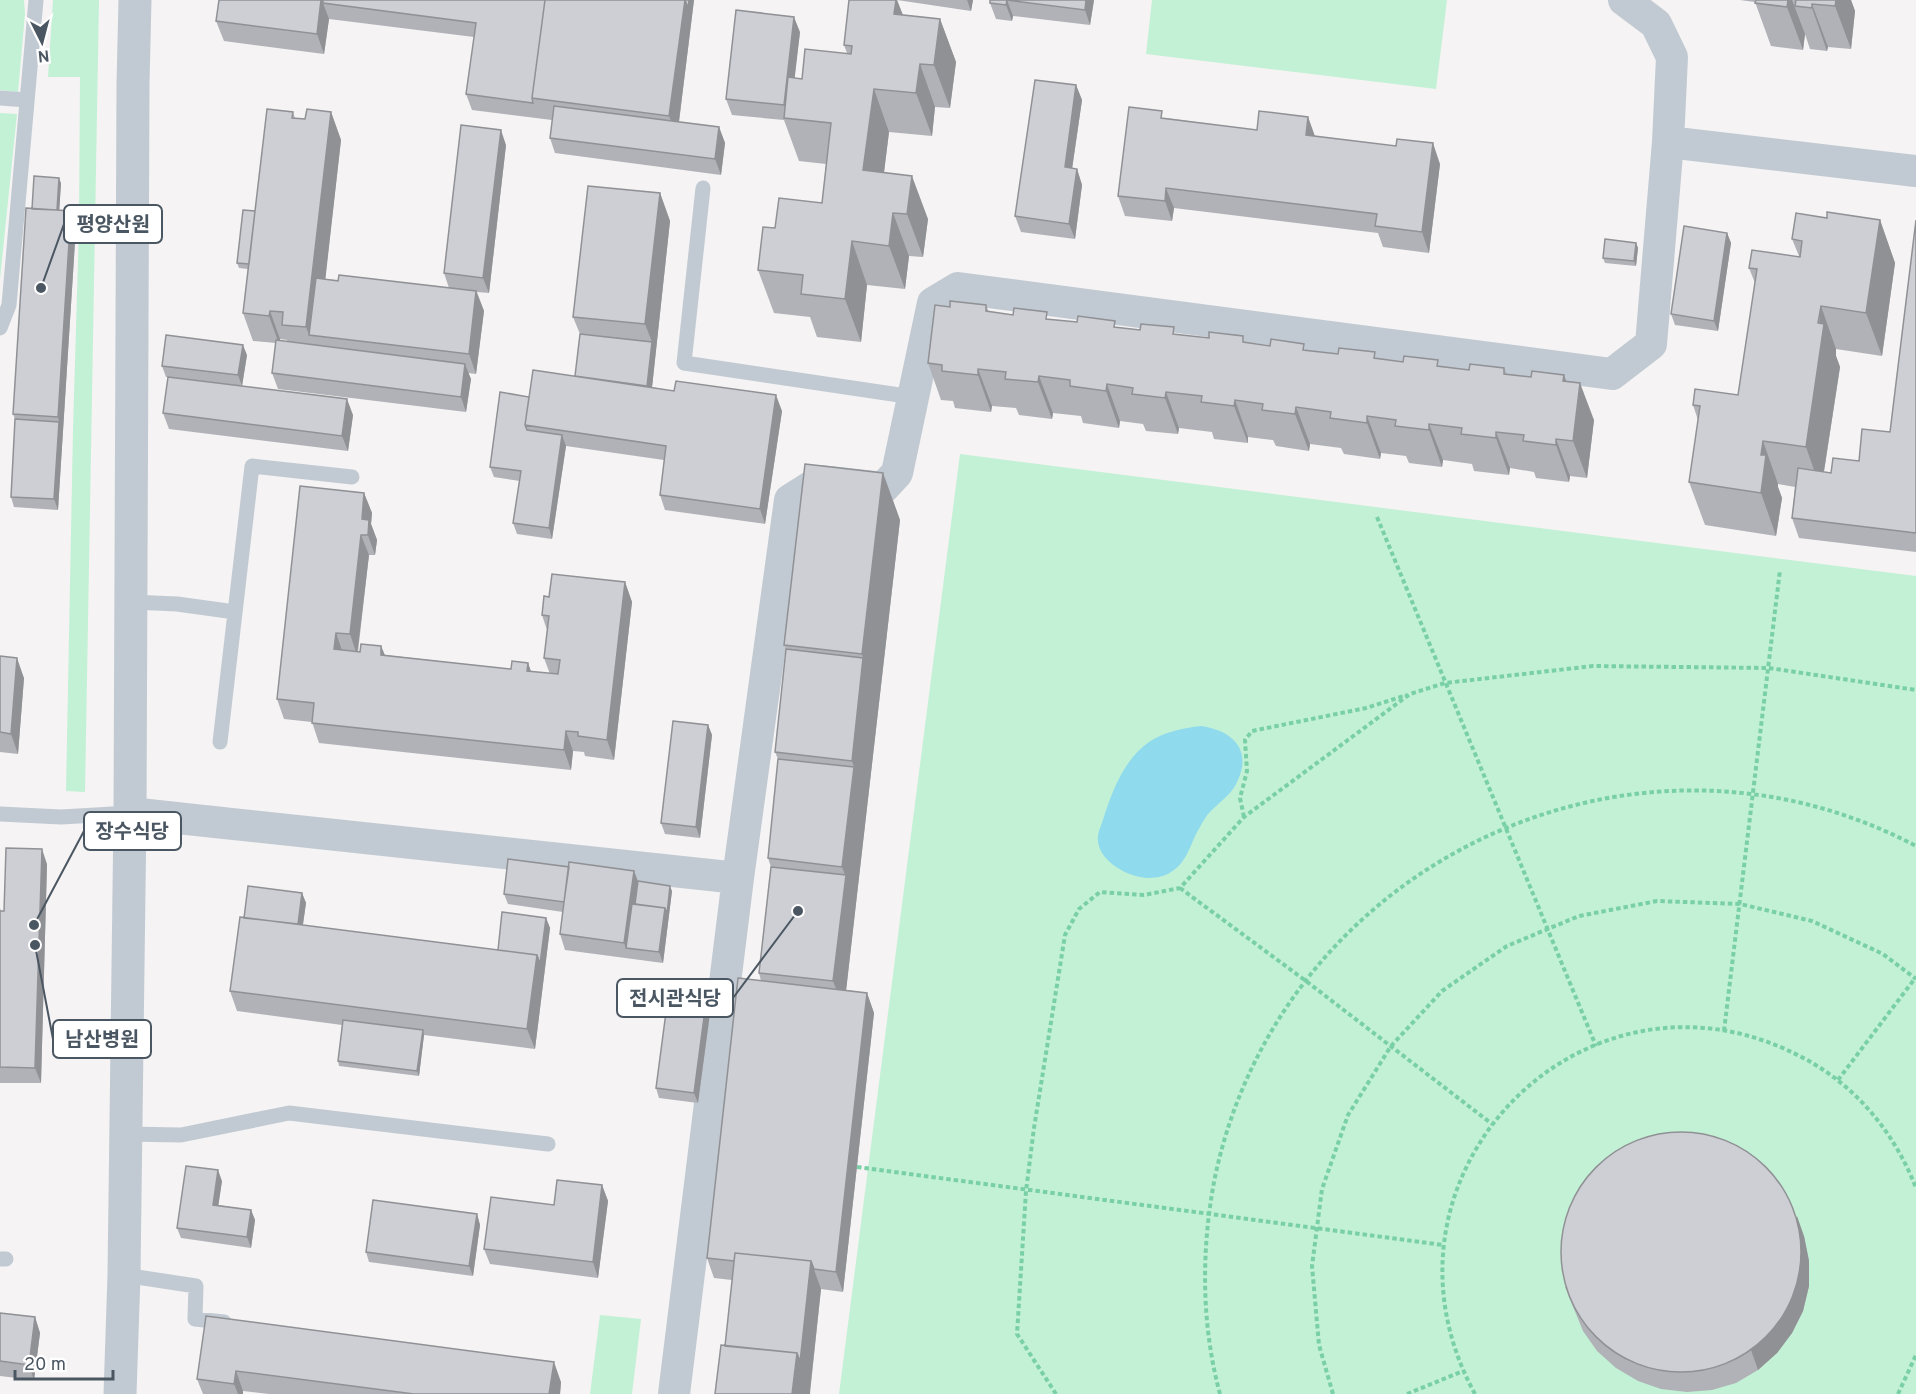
<svg xmlns="http://www.w3.org/2000/svg" width="1916" height="1394" font-family="Overpass,'Noto Sans KR',sans-serif">
<style>
.green{fill:#c3f1d5}
.water{fill:#90daee}
.lines{fill:none;stroke-linecap:round;stroke-linejoin:round}
.path{stroke:#7ad0a6;stroke-width:4;stroke-dasharray:4.5 3;stroke-linecap:butt}
.service{stroke:#c1cad2;stroke-width:15}
.minor{stroke:#c1cad2;stroke-width:32}
.tertiary{stroke:#c1cad2;stroke-width:33}
.wall{fill:#b0b2b7;fill-rule:evenodd}
.shaded-wall{fill:#909195}
.building{fill:#cdcfd5;stroke:#909195;stroke-width:1.5}
.leader{fill:none;stroke:#4a5661;stroke-width:2}
.callout-dot{fill:#4a5661;stroke:#fff;stroke-width:2}
.callout{fill:#fff;stroke:#4a5661;stroke-width:2}
.callout-label{font-size:20px;text-anchor:middle;font-weight:bold;fill:#4a5661}
</style>
<rect width="100%" height="100%" fill="#f5f3f3"/>
<path class="green" d="M0,0H24L25,14L18,92L0,90Z
M53,0H99L85,792L66,791L73,429L79,227L80,77H48Z
M1152,0H1447L1436,89L1146,54Z
M0,113L17,114L0,279Z
M960,454L1916,576V1394H839Z
M600,1315L641,1319L632,1394H590Z"/>
<path class="water" d="M1201,726C1235,731 1254,752 1235,786C1229,796 1221,801 1213,809C1208,813 1203,821 1200,827C1190,843 1188,862 1171,872C1162,878 1150,879 1140,877C1123,874 1099,859 1098,841C1097,835 1100,828 1102,823C1111,794 1123,760 1149,742C1164,732 1183,728 1201,726Z"/>
<g class="lines">
<path class="path" d="M1377,517L1596,1046
M1244,817L1240,798L1247,771L1245,740L1252,731L1366,708L1407,695
M1180,888L1306,981L1492,1124
M1724,1031L1780,570
M1838,1080L1916,977
M857,1167L1443,1245
M1056,1394L1017,1334L1026,1191L1034,1128L1065,935L1079,909L1100,892L1144,895L1180,888L1244,817L1410,694L1445,683L1593,666L1769,668L1916,690
M1220,1394C1201,1324 1201,1248 1215,1177C1281,864 1632,696 1916,846
M1333,1394L1319,1345L1312,1266L1322,1189L1348,1115L1391,1046L1442,991L1507,946L1579,916L1657,901L1740,904L1812,921L1883,954L1916,979
M1407,1394L1463,1371
M1475,1394C1355,1175 1589,939 1807,1060C1858,1088 1895,1134 1916,1188
M1898,1394L1916,1355"/>
<path class="service" d="M0,98L27,100
M703,188L684,363L913,397
M0,328L9,305L36,0
M131,602L177,604L235,612
M220,742L252,466L352,477
M0,814L61,817L130,813
M126,1134L181,1135L289,1113L548,1144
M0,1259H6
M124,1275L196,1286L195,1319L224,1322"/>
<path class="minor" d="M1624,0L1656,24L1672,57L1668,142
M130,813L738,878
M674,1394L738,878L790,500L820,481L883,488L897,473L933,303L958,288L1612,374L1651,344L1668,142L1916,171"/>
<path class="tertiary" d="M120,1394L124,1275L130,813L133,84L135,0"/>
</g>
<path class="wall" d="M219,0H694L679,122L719,127L725,143L721,175L555,153L550,138L552,120L472,110L466,94L474,37L329,19L324,54L224,41L216,21Z
M849,0H973L971,11L897,0L903,15L940,19L956,62L950,108L935,107L932,136L889,132L884,172L928,219L923,257L909,256L905,289L867,285L861,342L817,337L810,317L774,313L758,270L775,228L822,203L826,164L799,161L784,120L732,115L726,99L800,32L794,78L802,79L847,53L844,45Z
M990,0H1094L1090,25L1013,16L1012,21L996,19L990,3Z
M1740,0H1851L1855,11L1851,49L1828,47L1827,51L1810,49L1805,34L1803,50L1771,46L1755,2Z
M1076,85L1082,100L1072,169H1077L1082,185L1075,239L1021,232L1015,216Z
M293,112L295,118L305,119L331,112L341,140L325,279L449,288L444,273L506,145L489,293L477,292L484,311L476,374L468,373L471,379L466,412L278,389L272,373L276,343L253,341L243,313L248,269L239,268L237,263L255,211ZM280,339L287,340L288,342L280,341Z
M1308,117L1315,136L1440,164L1429,253L1383,247L1378,233L1174,208L1172,221L1125,216L1118,196L1165,118L1257,130Z
M61,183L59,210L76,226L58,510L14,507L11,497L15,419L13,414L32,209Z
M660,193L670,221L652,387L782,411L765,524L665,510L660,495L664,460L566,446L552,539L517,534L513,523L520,481L494,477L490,467L529,397L575,376L580,334L573,317Z
M1827,218L1880,220L1895,263L1882,356L1836,349V356L1840,367L1824,472L1831,473L1859,461L1890,432L1916,220V552L1799,538L1792,518L1795,487L1778,484V487L1782,498L1776,536L1705,525L1689,482L1698,420L1693,405L1738,395L1755,283L1749,268L1799,256L1792,239Z
M1727,233L1731,243L1718,331L1675,325L1671,314Z
M1636,243L1638,248L1636,266L1605,263L1603,258Z
M986,305L989,312L1469,370L1504,368L1507,374L1531,377L1564,375L1566,382L1594,420L1587,478L1570,476L1569,482L1536,478L1534,472L1510,468L1509,475L1474,471L1472,464L1443,460L1442,467L1409,463L1406,456L1381,453L1380,459L1344,454L1341,448L1310,444L1309,451L1276,446L1273,440L1248,437V443L1214,439L1212,432L1179,428L1178,434L1146,431L1143,424L1120,421L1119,428L1083,423L1081,416L1053,413L1052,419L1019,415L1016,408L992,406L991,412L955,408L953,401L941,400L928,363L950,307Z
M247,355L242,386L353,415L348,451L169,429L163,413L168,377H166L162,366Z
M883,473L900,520L846,990L867,993L874,1013L843,1292L821,1289L810,1394L732,1280L714,1278L707,1258L761,981L759,973L771,867L768,858L778,759L775,752L786,649L784,645Z
M364,493L372,513L371,524L377,540L375,555H369L358,652H360L381,646L385,655L511,669L528,663L531,672L550,674L544,658L547,630L542,615L549,597L625,582L632,602L614,760L585,756L584,752L573,751L571,770L319,743L312,722L284,719L277,699Z
M0,656L24,678L18,754L0,752Z
M708,725L712,735L700,838L665,834L661,823Z
M47,864L41,1083H0V908L1,911H4Z
M569,867L634,871L638,881L672,891L663,963L565,950L560,934L563,912L508,904L504,894Z
M302,893L306,903L303,925L498,950L546,918L550,928L535,1049L424,1035L419,1076L339,1066L338,1061L342,1025L237,1011L230,991L244,918Z
M708,987L712,998L698,1103L659,1098L656,1088Z
M222,1181L218,1205L251,1210L255,1220L251,1248L181,1238L177,1228Z
M602,1185L608,1201L598,1278L490,1264L484,1249L554,1205Z
M477,1214L480,1225L473,1276L369,1262L366,1252Z
M1804,1236L1809,1261V1286L1803,1311L1792,1333L1777,1353L1758,1370L1736,1383L1712,1390L1687,1392L1661,1389L1638,1381L1616,1368L1597,1351L1583,1331L1565,1287Z
M0,1313L35,1317L40,1333L34,1380L0,1376Z
M206,1316L561,1382L560,1394H269L243,1391V1394H203L197,1379Z"/>
<path class="shaded-wall" d="M321,0H331L323,3L329,19L324,54L317,34Z
M685,0H694L677,137L669,116Z
M896,0H897L912,39L894,14Z
M967,0H973L971,11Z
M1007,0L1013,16L1012,21L1006,5Z
M1086,0H1094L1090,25L1085,10Z
M1788,0H1792L1805,34L1803,50L1787,7Z
M1836,0H1851L1855,11L1851,49L1835,6Z
M1812,4L1828,47L1827,51L1812,8Z
M794,17L800,32L790,119L784,105Z
M940,19L956,62L950,108L934,65Z
M920,64L935,107L932,136L916,93Z
M1076,85L1082,100L1070,183L1065,167Z
M874,89L889,132L879,213L863,170Z
M331,112L341,140L319,336L309,335L306,327Z
M1308,117L1315,137L1306,135Z
M719,127L725,143L721,175L715,159Z
M501,130L506,145L489,293L483,278Z
M1433,143L1440,164L1429,253L1422,232Z
M1077,169L1082,185L1075,239L1069,224Z
M912,176L928,219L923,257L907,214Z
M59,178L61,183L59,216L57,210Z
M1166,188L1174,208L1172,221L1165,201Z
M660,193L670,221L651,397L647,386L652,342L645,324Z
M71,211L76,226L58,510L54,499L59,422L58,417Z
M893,213L909,256L905,289L889,246Z
M1880,220L1895,263L1882,356L1866,313Z
M1727,233L1731,243L1718,331L1714,321Z
M852,241L867,285L861,342L845,299Z
M1636,243L1638,248L1636,266L1634,261Z
M476,291L484,311L476,374L469,354Z
M1821,306L1836,349V356L1840,367L1821,490L1806,447Z
M270,311L280,339L279,344L269,316Z
M243,345L247,355L242,386L238,375Z
M465,364L471,379L466,412L461,397Z
M978,369L992,406L991,412L978,375Z
M1564,375L1577,411L1580,383L1594,420L1587,478L1573,441L1563,381Z
M1039,376L1053,413L1052,419L1038,382Z
M1107,384L1120,421L1119,428L1106,391Z
M1166,392L1179,428L1178,434L1165,398Z
M776,395L782,411L765,524L760,509Z
M347,399L353,415L348,451L342,436Z
M1235,400L1248,437V443L1234,406Z
M1296,407L1310,444L1309,451L1295,414Z
M1367,416L1381,453L1380,459L1367,423Z
M1429,424L1443,460L1442,467L1429,430Z
M1496,432L1510,468L1509,475L1496,438Z
M562,435L566,446L552,539L549,528Z
M1556,439L1570,476L1569,482L1556,445Z
M1763,441L1778,484V487L1782,498L1776,536L1761,493V455Z
M883,473L900,520L856,904L842,867L854,767L852,761L863,658L862,654Z
M364,493L372,513L371,524L377,540L375,555L362,519Z
M361,535L369,555L357,655L350,634Z
M625,582L632,602L614,760L607,740Z
M336,633L343,653L334,649Z
M381,646L389,666L381,655Z
M17,658L24,678L18,754L11,734Z
M528,663L535,683L527,671Z
M708,725L712,735L700,838L696,827Z
M566,731L573,751L571,770L564,750Z
M42,849L47,864L41,1083L35,1068Z
M634,871L640,887L626,948L624,943Z
M846,875L856,904L844,1009L833,981Z
M670,886L672,891L663,963L659,952L665,908Z
M302,893L306,903L300,944L297,933Z
M546,918L550,928L535,1049L527,1029L537,955Z
M708,987L712,998L698,1103L694,1093Z
M867,993L874,1013L843,1292L836,1272Z
M423,1030L424,1035L419,1076L417,1071Z
M218,1170L222,1181L217,1215L213,1205Z
M602,1185L608,1201L598,1278L593,1262Z
M251,1210L255,1220L251,1248L247,1237Z
M477,1214L480,1225L473,1276L469,1266Z
M1797,1216L1804,1236L1809,1261V1286L1803,1311L1792,1333L1777,1353L1758,1370L1751,1350Z
M811,1261L821,1289L810,1390L800,1362Z
M35,1317L40,1333L34,1380L29,1365Z
M797,1353L810,1390V1394H792Z
M554,1362L561,1382L560,1394H549Z
M236,1371L243,1391V1394H238L234,1384Z"/>
<path class="building" d="M219,0H321L317,34L216,21Z
M323,0H545L532,98L533,103L466,94L476,23L323,3Z
M545,0H685L669,116L532,98Z
M685,0H689L688,8Z
M849,0H896L894,14L940,19L934,65L920,64L916,93L874,89L863,170L912,176L907,214L893,213L889,246L852,241L845,299L801,294L803,275L758,270L763,227L775,228L779,198L822,203L831,123L784,118L788,77L802,79L805,49L851,54L852,46L844,45Z
M990,0H1086L1085,10L1007,0L1006,5L990,3Z
M1756,0H1788L1787,7L1755,3Z
M1796,0H1836L1835,6L1812,4V8L1795,6Z
M736,10L794,17L784,105L726,99Z
M1035,80L1076,85L1065,167L1077,169L1069,224L1015,216Z
M554,106L719,127L715,159L550,138Z
M1129,107L1162,111L1161,118L1257,130L1259,111L1308,117L1306,135L1396,146L1397,139L1433,143L1422,232L1375,226L1377,214L1166,188L1165,201L1118,196Z
M267,109L293,112L292,118L305,119L307,109L331,112L306,327L282,325L283,312L270,311L269,316L243,313Z
M461,125L501,130L483,278L444,273Z
M34,176L59,178L57,210L32,209Z
M588,186L660,193L645,324L573,317Z
M26,208L71,211L58,417L13,414Z
M243,210L255,211L249,264L237,263Z
M1827,212L1880,220L1866,313L1821,306L1818,323L1824,324L1806,447L1763,441L1761,455H1766L1761,493L1689,482L1700,406L1693,405L1695,389L1738,395L1757,269L1749,268L1752,250L1800,257L1802,241L1792,239L1796,213L1827,218Z
M1916,220V533L1792,518L1798,468L1831,473L1833,458L1859,461L1862,429L1890,432Z
M1684,226L1727,233L1714,321L1671,314Z
M1605,239L1636,243L1634,261L1603,258Z
M339,275L476,291L469,354L309,335L316,278L338,281Z
M950,301L986,305V311L1013,315L1014,308L1047,312L1046,319L1077,322L1078,316L1115,321L1114,327L1140,330L1141,324L1174,327L1173,334L1209,338V332L1243,336V342L1270,346L1271,339L1304,344L1303,350L1338,354L1339,348L1375,352L1374,358L1403,362L1404,356L1438,360L1437,366L1469,370L1470,364L1504,368V374L1531,377L1532,371L1564,375L1563,381L1580,383L1573,441L1556,439V445L1523,441L1524,435L1496,432V438L1461,434L1462,428L1429,424V430L1395,426L1396,420L1367,416V423L1330,418L1331,412L1296,407L1295,414L1262,410L1263,404L1235,400L1234,406L1201,402L1202,396L1166,392L1165,398L1132,394L1133,388L1107,384L1106,391L1070,386V380L1039,376L1038,382L1005,379L1006,372L978,369V375L942,371V365L928,363L935,305L950,307Z
M580,334L652,342L647,386L575,376Z
M166,335L243,345L238,375L162,366Z
M276,340L465,364L461,397L272,373Z
M533,370L674,391L676,381L776,395L760,509L660,495L666,446L525,425Z
M168,377L347,399L342,436L163,413Z
M500,392L529,397L525,425L527,430L562,435L549,528L513,523L521,471L490,467Z
M15,419L59,422L54,499L11,497Z
M805,464L883,473L862,654L784,645Z
M300,486L364,493L362,519L369,520L368,535H361L350,634L336,633L334,649L360,652L361,644L381,646V655L511,669L512,661L528,663L527,671L558,674L560,660L544,658L549,616L542,615L544,596L549,597L552,574L625,582L607,740L578,736V732L566,731L564,750L312,723L314,703L277,699Z
M786,649L863,658L852,761L775,752Z
M0,656L17,658L11,734L0,732Z
M673,721L708,725L696,827L661,823Z
M778,759L854,767L842,867L768,858Z
M6,848L42,849L35,1068L0,1067V911H4Z
M508,859L569,867L564,902L504,894Z
M569,862L634,871L624,943L560,934Z
M771,867L846,875L833,981L759,973Z
M638,881L670,886L667,914L665,908L635,904Z
M248,886L302,893L298,924L244,918Z
M632,904L665,908L659,952L626,948Z
M502,912L546,918L540,964L537,955L498,950Z
M240,917L537,955L527,1029L230,991Z
M738,978L867,993L836,1272L814,1269L811,1261L735,1253L734,1261L707,1258Z
M670,982L708,987L694,1093L656,1088Z
M343,1020L423,1030L417,1071L338,1061Z
M1561 1252a120 120 0 1 1 240 0a120 120 0 1 1-240 0Z
M186,1166L218,1170L213,1205L251,1210L247,1237L177,1228Z
M557,1180L602,1185L593,1262L484,1249L491,1197L554,1205Z
M373,1200L477,1214L469,1266L366,1252Z
M735,1253L811,1261L800,1362L797,1353L725,1346Z
M0,1313L35,1317L29,1365L0,1361Z
M206,1316L554,1362L549,1394H414L236,1371L234,1384L197,1379Z
M721,1345L797,1353L792,1394H715Z"/>
<path class="leader" d="M41 288L64 224M34 925L84 831M798 911L733 998M35 945L53 1039"/>
<g class="callout-dot">
<circle cx="41" cy="288" r="6"/>
<circle cx="34" cy="925" r="6"/>
<circle cx="798" cy="911" r="6"/>
<circle cx="35" cy="945" r="6"/>
</g>
<g class="callout">
<rect x="64" y="205" width="98" height="38" rx="6"/>
<rect x="84" y="812" width="97" height="38" rx="6"/>
<rect x="617" y="979" width="116" height="38" rx="6"/>
<rect x="53" y="1020" width="98" height="38" rx="6"/>
</g>
<g class="callout-label">
<text x="113" y="231">평양산원</text>
<text x="132" y="838">장수식당</text>
<text x="675" y="1005">전시관식당</text>
<text x="102" y="1046">남산병원</text>
</g>
<g transform="translate(42 42) rotate(174)" stroke="#ffffff" stroke-width="4.5" paint-order="stroke">
<path d="M0-4.5L10 22L0 15L-10 22Z" fill="#4a5661"/>
<text y="-9" font-size="16" font-weight="bold" text-anchor="middle" fill="#4a5661">N</text>
</g>
<path d="M15 1370v9h98v-9" fill="none" stroke="#4a5661" stroke-width="3"/>
<text x="24" y="1370" font-size="18" fill="#4a5661" stroke="#ffffff" stroke-width="4.5" paint-order="stroke">20 m</text>
</svg>
